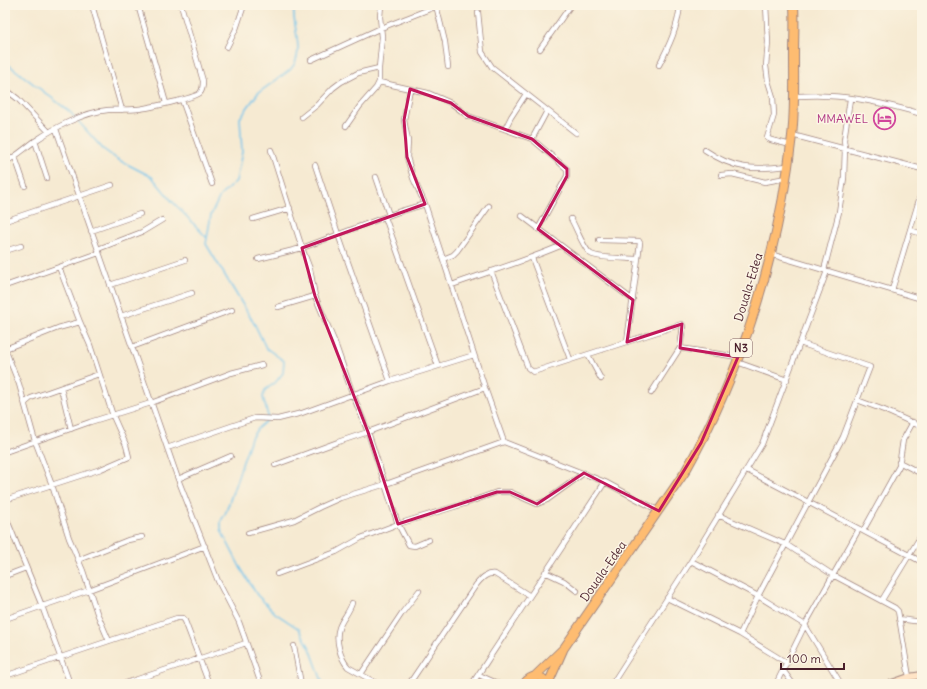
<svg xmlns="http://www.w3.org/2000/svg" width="927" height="689" font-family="Delius,sans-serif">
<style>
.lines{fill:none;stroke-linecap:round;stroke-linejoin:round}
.stream{stroke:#70c3ec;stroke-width:1.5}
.street-casing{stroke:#a0847e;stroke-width:6}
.secondary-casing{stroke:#a0847e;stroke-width:8}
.highway-casing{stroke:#a0847e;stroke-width:10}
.street{stroke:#fff;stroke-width:4.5}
.secondary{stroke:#ffe4c6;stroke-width:6}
.highway{stroke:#febc71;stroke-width:8}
.marked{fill:none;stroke:#c2185b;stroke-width:3;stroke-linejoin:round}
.labels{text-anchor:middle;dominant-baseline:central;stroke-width:3;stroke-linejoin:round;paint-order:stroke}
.shield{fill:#fcf5e5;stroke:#7f5f63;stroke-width:1}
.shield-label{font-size:11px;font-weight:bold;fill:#4a1f2b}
.hotel-label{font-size:12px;fill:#b23c85;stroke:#fcf5e5;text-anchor:end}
.street-label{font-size:12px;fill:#4a1f2b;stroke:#fcf5e5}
</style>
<rect width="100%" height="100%" fill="#fcf5e5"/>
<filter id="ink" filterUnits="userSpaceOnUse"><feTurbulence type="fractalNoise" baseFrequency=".025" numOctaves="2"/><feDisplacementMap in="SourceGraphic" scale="8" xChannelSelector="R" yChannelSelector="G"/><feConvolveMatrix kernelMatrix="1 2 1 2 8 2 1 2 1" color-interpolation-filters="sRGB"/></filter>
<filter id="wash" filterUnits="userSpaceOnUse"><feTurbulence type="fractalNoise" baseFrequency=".012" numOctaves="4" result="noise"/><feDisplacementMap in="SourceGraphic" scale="16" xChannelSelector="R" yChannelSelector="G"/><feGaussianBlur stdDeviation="0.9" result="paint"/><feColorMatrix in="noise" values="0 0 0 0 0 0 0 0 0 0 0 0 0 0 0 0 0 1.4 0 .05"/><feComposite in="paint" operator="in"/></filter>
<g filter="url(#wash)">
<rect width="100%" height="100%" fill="#f6ead2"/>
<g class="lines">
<path class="stream" d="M294,5C291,26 307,52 290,70L258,93L240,118L242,152L236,181L220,196L211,215L206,244L255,325L266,348L284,361L283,373L275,383L265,390L263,397L268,416L266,421L258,428L251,438L226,512L221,521V530L240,567L257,595L275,613L299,629L310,648L323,684
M5,62L70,112L103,149L117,159L152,177L171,200L207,238"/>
</g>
</g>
<g filter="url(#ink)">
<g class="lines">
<defs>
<path id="street" d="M92,5L122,110
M138,5L166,103
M436,5L445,42L448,67
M766,5L768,42L766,66L768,81L773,97L774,115L767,138L771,140L791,145
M478,12L482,52L492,67L576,133
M227,47L236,29L244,5
M540,49L571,5
M311,60L381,28L440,5
M659,65C669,46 678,27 680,5
M379,82L428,93L451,103L468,116L532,139L567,169V176L538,229
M5,89L18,99L49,132
M410,89L404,120L408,141L407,157L413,178L425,204L485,388L504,442
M794,96C806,96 817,95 828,96C857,97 894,106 922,114
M182,100L212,184
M302,117L317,105L333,88L341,82L358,73L379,68
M346,126L360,106L376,88L379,82V68L382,37L380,17L381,5
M56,129L178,479L218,581L239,622L261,684
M505,129L511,117L526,94
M792,135L922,169
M532,139L547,111
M35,141L47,178
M271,150L302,248L310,269L315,296L335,343L353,395L368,432L398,524L409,545L415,546L429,540
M705,150C734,170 754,170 788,166
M15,157L25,186
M5,162C16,157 25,148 35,141C54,128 84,112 108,110C118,109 128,110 138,109C148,108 195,98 200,93C203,90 203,85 203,81L181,5
M315,165L338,234L390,381
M721,175L732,174L765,182L786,178
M376,177L389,215
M522,216L633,300
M385,217L438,366
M253,219L290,208
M571,219C576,227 584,250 591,254C600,259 627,258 638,259
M5,221L112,185
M910,230L922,234
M91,231L140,214
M599,240L639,241L640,243L627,342
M98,249L142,232L162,220
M5,251L21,246
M770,254L922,299
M532,258L570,359
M258,259L302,248L398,212L425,204
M443,259L453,255L457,251L489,206
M824,270L839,212L844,178L845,148L844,140L850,99
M491,271L528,368L533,372L682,324L683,326L680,348L651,393
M110,285L185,260
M452,285C488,272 525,261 560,246
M5,286L99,253
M892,290L922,190
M278,307L315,296
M121,316L192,293
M132,347L232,310
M680,348L738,357
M5,349L19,384L35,441L52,485L69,538L83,571L97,613L109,641
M5,349L58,328L80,322
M588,355L601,379
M737,362L787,380
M61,388L71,429
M857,400L884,410L922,427
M25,403L31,398L99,374
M167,448L255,418L278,419L302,413L390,381L474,355
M5,452L90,422L151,403L231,373L262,365
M899,462L922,474
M275,465L338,442L368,432L485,388
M747,470L922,562
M178,479L231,456
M5,500L101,469L129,457L126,445L113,416L90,345L80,322L59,267
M5,515L42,606L70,684
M718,515L787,545L833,575L895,608L898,611L909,677
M863,531L899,466L903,440L913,422
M248,533L294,520L320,507L340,498L386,484L504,442L605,482L659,511
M78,560L128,540L142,537
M691,561L758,596L805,625L841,684
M545,572L564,581L577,591
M277,574L336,552L361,538L398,524L467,503L497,492H510L537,504L547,500L584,473
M5,576L26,568
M667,598L740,634L787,663
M882,600L922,534
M352,603C349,613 342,619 339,628C335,639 340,658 348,667L378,684
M5,619L89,590L205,546
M899,619L922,622
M740,634L758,596L843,437L870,367L800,343
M294,646L301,684
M783,670L793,684
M361,674L402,613L419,591
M479,675L499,684
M5,676L177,618H183L185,621L209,684
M123,684L246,643
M409,684L476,585C481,579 487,572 495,574L530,596
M472,684L605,482
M612,684L691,561L762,444L827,271
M776,684L805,625L859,529"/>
<path id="secondary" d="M889,684L909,677L922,675"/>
<path id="highway" d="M535,676L564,648L685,472C743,370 779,251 792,136C795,109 794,83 794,57C794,39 795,22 794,5
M524,684C531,674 541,674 548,684
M548,684L563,650"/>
</defs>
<use href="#street" class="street-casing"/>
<use href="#secondary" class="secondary-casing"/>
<use href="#highway" class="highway-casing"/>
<use href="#street" class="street"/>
<use href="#secondary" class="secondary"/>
<use href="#highway" class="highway"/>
</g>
</g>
<path class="marked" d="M410,89L451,103L468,116L532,139L567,169V176L538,229L633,300L627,342L682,324L680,348L738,357L701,443L659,511L584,473L537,504L510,492H497L398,524L368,432L315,296L302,248L425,204L407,157L404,120Z"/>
<defs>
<symbol id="hotel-ring" viewBox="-11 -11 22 22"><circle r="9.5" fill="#fcf5e5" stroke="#d1479c" stroke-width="1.5"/><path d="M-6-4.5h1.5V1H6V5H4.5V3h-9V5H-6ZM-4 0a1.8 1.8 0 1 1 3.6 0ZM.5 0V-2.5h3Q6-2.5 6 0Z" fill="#d1479c"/></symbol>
</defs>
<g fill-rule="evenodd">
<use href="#hotel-ring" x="872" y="106" width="25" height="25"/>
</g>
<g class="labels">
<rect class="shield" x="730" y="339" width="22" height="18" rx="3"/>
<g class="shield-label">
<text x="741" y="348">N3</text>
</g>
<g class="hotel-label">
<text x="868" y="118">MMAWEL</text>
</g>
<g class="street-label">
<text transform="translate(748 287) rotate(-73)">Douala-Edea</text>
<text transform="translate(603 571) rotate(-55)">Douala-Edea</text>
</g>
</g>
<rect width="927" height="689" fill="none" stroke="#fcf5e5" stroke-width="20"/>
<path d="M781 663v6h63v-6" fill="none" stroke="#4a1f2b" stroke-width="2"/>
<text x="787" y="663" font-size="12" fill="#4a1f2b" stroke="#fcf5e5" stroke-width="3" paint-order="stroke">100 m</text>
</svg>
